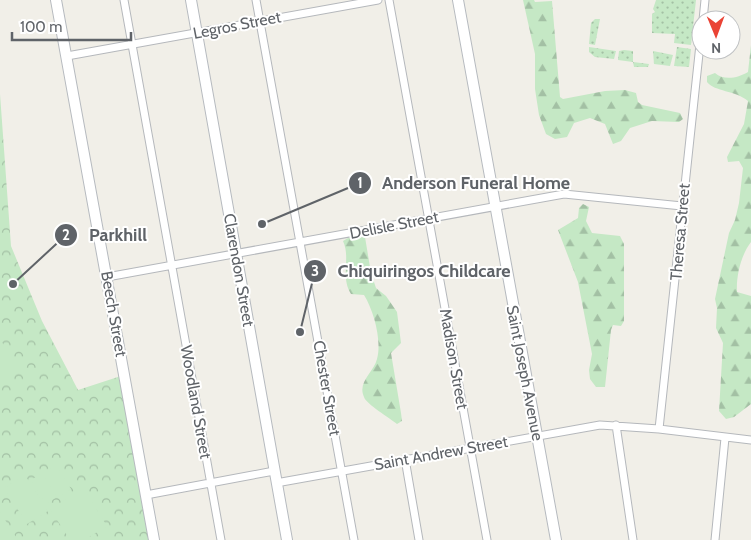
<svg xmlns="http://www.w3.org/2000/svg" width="751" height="540" font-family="Cabin,sans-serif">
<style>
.grass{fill:url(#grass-dots)}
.forest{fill:url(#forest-firs)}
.park{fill:url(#park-crowns)}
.garden{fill:#c5e8c5}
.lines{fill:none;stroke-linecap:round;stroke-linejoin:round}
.street-casing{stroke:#b5b8bc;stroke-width:9}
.secondary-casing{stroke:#b6babf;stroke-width:12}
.street{stroke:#fff;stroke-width:7}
.secondary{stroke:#fff;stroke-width:10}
.labels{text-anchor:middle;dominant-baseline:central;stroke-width:4;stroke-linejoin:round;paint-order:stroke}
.street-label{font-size:16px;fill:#5f6368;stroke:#fff}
.leader{fill:none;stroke:#5f6368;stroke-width:2}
.callout-dot{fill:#5f6368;stroke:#fff;stroke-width:2}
.mark-label{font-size:15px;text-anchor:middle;font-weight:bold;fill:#fff}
.callout-label{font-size:18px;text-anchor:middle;font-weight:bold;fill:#5f6368;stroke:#fff;stroke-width:4;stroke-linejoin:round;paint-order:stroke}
</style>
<defs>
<pattern id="grass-dots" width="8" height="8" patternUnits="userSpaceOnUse" patternTransform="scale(1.25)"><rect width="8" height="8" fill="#c5e8c5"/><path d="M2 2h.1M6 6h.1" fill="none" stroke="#a3c0a4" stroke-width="1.8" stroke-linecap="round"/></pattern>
<pattern id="forest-firs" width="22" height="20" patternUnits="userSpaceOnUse" patternTransform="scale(1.25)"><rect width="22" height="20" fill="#c5e8c5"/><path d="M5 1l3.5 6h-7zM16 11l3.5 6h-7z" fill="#a3c0a4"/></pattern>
<pattern id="park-crowns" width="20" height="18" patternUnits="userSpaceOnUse" patternTransform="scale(1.25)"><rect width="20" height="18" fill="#c5e8c5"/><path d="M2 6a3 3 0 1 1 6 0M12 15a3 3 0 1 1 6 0" fill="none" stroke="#a3c0a4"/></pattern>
</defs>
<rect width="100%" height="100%" fill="#f1efe8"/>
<path class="grass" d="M656,0H696L691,45L674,43L675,34L652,33V14L655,12L653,9Z
M595,19H600L595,45L589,44L591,23Z
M589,47L616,51L614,59L595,57L589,52Z
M677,47L691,49L689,67L674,66Z
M624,50L633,51V62L649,64L648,67H634L633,62L618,60L619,51Z
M653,51L673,55L670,66L654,64Z"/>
<path class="forest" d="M523,0H534L535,2L552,1L560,97L563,99L605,91L625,90L636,93L638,102L642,105L680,113L683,119L679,122L652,121L630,128L621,141L613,144L605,124L590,118L574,123L567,137L555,139L546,134L539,115L535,89V54Z
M751,45V242C741,255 736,276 737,292L751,296V404L734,417L726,419L719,411L723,343L716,328L717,308L715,299L729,233L735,220L739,203L743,168L739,161L728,162L727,157L744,124L748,101C735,90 715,92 707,82V76L715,73C724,81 738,78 748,72Z
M583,204L589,207L586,221L592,233L620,236L624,244V321L621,326L613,325L611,330L605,387H596L590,379L589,370L592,354L578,282L558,230L578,218L579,208Z
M365,237L371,273L376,288L386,296L397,312L401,343L391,353L401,413L402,421L397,424C390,418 366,404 364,397C357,382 374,372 377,359C382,341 374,311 364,295L351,294C340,277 351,258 343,241L348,238Z"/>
<path class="park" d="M0,94L11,246L42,321L78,390L124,375L154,540H0Z"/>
<path class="garden" d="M0,340L19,363L0,380Z
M56,465L71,489L60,496L45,471Z
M42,473L57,497L46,504L31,480Z
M25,475L48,511L27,524L4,488Z
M84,489L107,526L84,540H70L50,509Z
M0,512L18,540H0Z"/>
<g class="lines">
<defs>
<path id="street" d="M124,0L221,540
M256,0L354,540
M389,0L487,540
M703,20L705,0
M67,56L378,0
M107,277L564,194L682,206
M616,425L633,540
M659,429L701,35
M405,459L419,540
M276,483L600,425L659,429L751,440
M146,495L274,471
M715,540L725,438"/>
<path id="secondary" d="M56,0L154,540
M191,0L287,540
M458,0L556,540"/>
</defs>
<use href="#street" class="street-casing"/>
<use href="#secondary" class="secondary-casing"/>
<use href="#street" class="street"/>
<use href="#secondary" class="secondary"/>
</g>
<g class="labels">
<g class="street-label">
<text transform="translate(237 25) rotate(-11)">Legros Street</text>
<text transform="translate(394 225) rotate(-11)">Delisle Street</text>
<text transform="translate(680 232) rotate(-85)">Theresa Street</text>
<text transform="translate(239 270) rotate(80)">Clarendon Street</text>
<text transform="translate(114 314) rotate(80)">Beech Street</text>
<text transform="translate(454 359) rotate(80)">Madison Street</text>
<text transform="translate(525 373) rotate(79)">Saint Joseph Avenue</text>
<text transform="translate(327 388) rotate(80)">Chester Street</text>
<text transform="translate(196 402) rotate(80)">Woodland Street</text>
<text transform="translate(441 453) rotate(-10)">Saint Andrew Street</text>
</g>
</g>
<path class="leader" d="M262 224L360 183M13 284L66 235M300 332L315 271"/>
<g class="callout-dot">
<circle cx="262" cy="224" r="5"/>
<circle cx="13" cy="284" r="5"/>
<circle cx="300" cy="332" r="5"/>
<circle cx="360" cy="183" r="12"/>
<circle cx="66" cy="235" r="12"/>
<circle cx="315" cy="271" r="12"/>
</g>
<g class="mark-label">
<text x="360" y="188">1</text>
<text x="66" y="240">2</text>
<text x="315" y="276">3</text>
</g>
<g class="callout-label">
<text x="476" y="189">Anderson Funeral Home</text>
<text x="118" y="241">Parkhill</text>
<text x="424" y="277">Chiquiringos Childcare</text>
</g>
<g transform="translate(716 35) rotate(179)"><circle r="24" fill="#ffffff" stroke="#bfc1c3"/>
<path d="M0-4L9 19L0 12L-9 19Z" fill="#ea4335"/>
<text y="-8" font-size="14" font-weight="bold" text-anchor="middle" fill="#5f6368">N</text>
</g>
<path d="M12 32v8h119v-8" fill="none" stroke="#5f6368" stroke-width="2.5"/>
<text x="20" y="32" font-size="15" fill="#5f6368" stroke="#ffffff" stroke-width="4" paint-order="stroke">100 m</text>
</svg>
